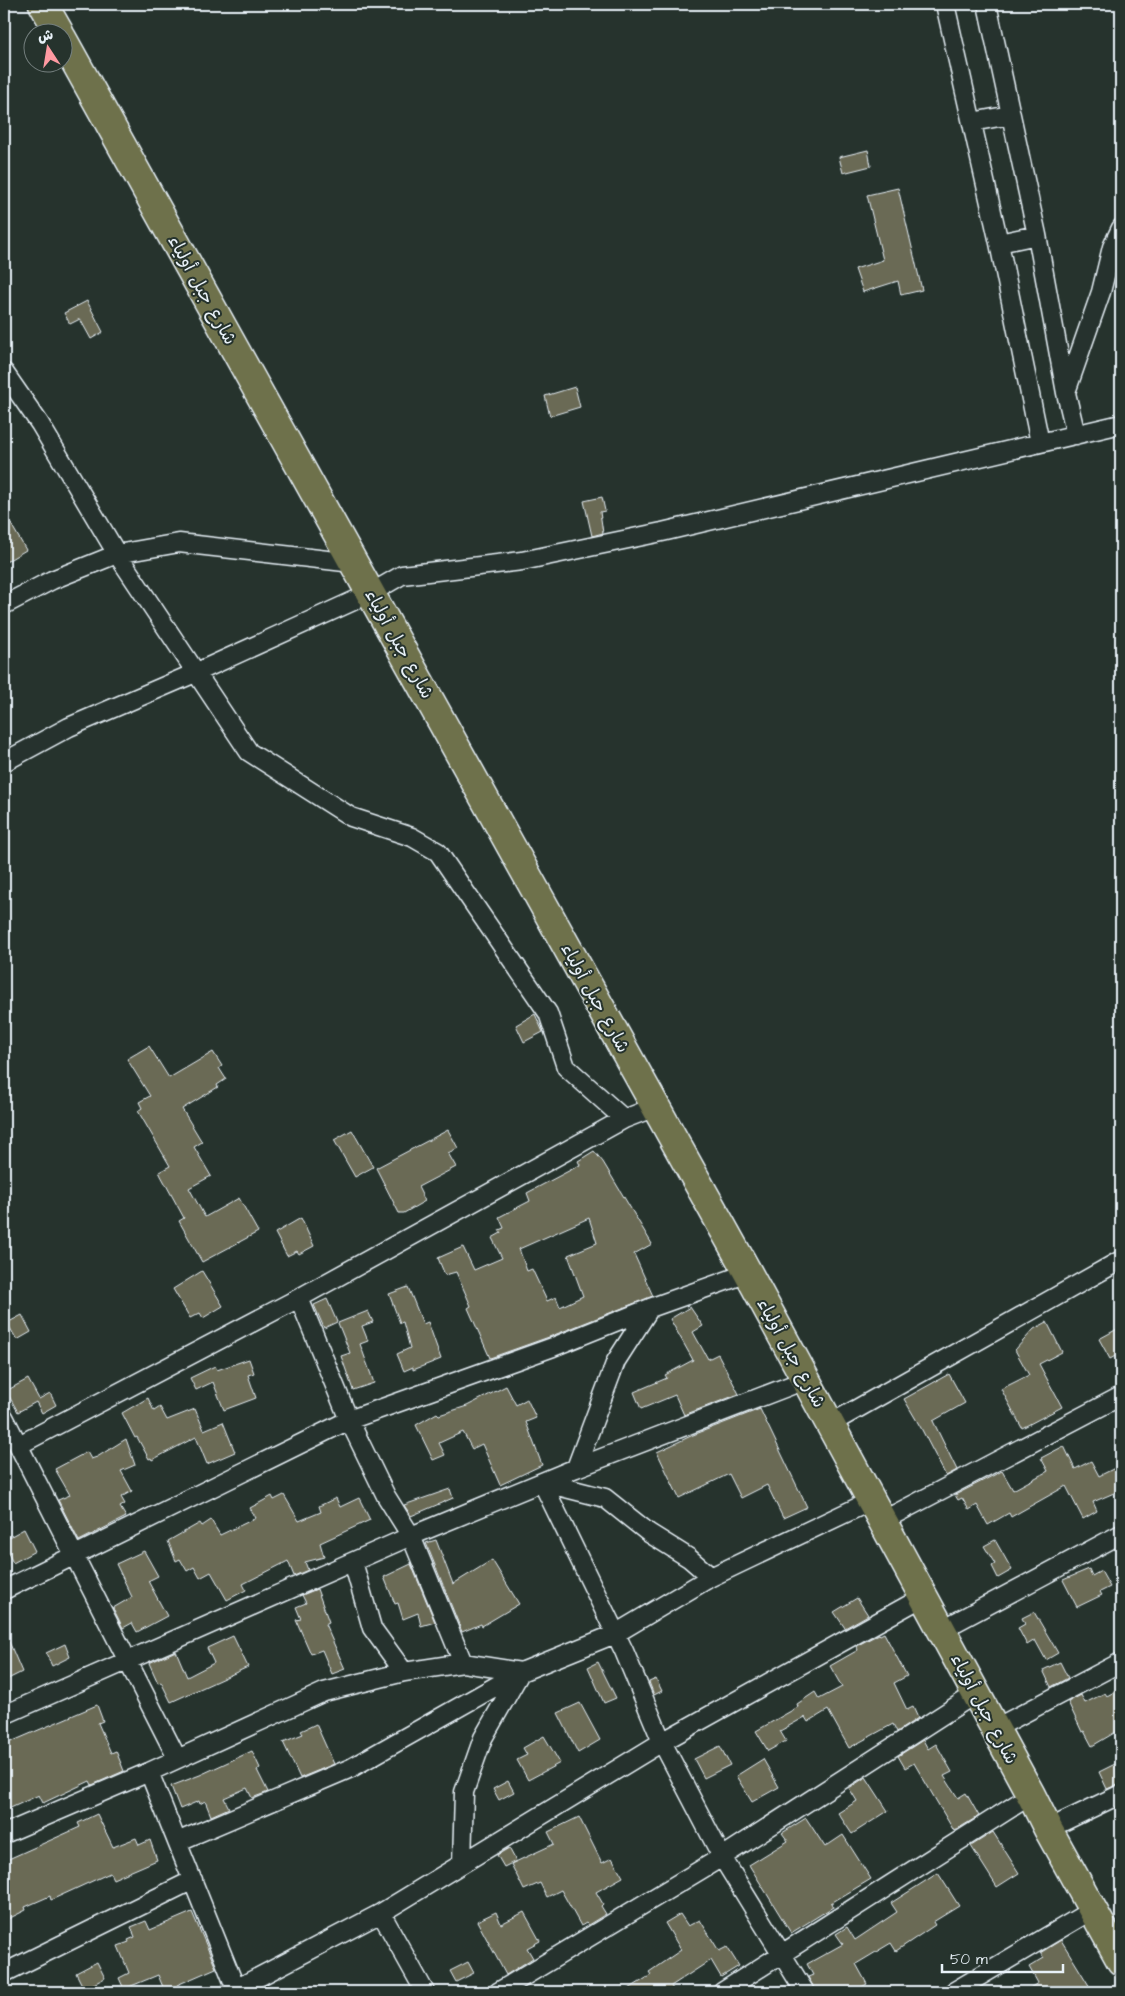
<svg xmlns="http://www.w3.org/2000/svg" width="1125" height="1996" font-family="'Architects Daughter','Playpen Sans Arabic',sans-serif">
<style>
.building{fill:#6b6a55;stroke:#e8f1f8;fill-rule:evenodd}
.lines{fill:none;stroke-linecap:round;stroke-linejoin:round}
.street-casing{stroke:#e8f1f8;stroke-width:21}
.highway-casing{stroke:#e8f1f8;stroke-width:31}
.street{stroke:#26332d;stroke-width:18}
.highway{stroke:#6e714b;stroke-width:28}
.labels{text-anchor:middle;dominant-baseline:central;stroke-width:4;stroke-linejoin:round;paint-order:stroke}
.street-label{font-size:18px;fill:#e8f1f8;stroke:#26332d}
</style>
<rect width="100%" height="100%" fill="#26332d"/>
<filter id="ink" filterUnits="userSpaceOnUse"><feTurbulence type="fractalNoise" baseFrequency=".02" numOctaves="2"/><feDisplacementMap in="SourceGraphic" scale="10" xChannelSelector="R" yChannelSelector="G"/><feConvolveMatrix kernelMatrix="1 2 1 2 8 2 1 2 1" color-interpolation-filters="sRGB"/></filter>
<g filter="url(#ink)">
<path class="building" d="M868,150L871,166L843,173L839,157Z
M898,188L922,290L901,295L898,281L863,292L855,269L883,260L867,195Z
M87,301L103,332L91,339L80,319L70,324L64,313Z
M575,387L580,407L550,416L545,396Z
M602,497L605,511L600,512L603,533L592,536L584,501Z
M4,512L26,550L4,563Z
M535,1014L543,1032L524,1042L516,1025Z
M149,1046L169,1078L213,1052L222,1066L219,1068L226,1079L217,1085L218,1087L182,1109L202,1142L194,1147L211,1176L189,1188L205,1217L239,1198L258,1232L202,1262L179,1221L184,1218L159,1172L170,1166L138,1111L142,1108L139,1102L150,1096L127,1059Z
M352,1130L373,1167L355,1177L334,1140Z
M448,1130L458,1148L448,1153L456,1167L418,1187L425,1201L404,1213H399L376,1168Z
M594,1151L603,1162L652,1244L634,1254L653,1296L549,1337L490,1358L468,1308L471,1306L456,1272L445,1275L438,1258L463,1247L474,1270L502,1258L492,1238L501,1233L499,1230L504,1228L499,1217L530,1201L527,1193L580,1165L578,1161ZM589,1218L597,1243L568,1255L583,1296L560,1307L556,1297L547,1301L532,1269L527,1271L519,1249Z
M301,1218L314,1246L299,1254L297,1251L287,1256L275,1233Z
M202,1271L223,1306L203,1318L200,1313L190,1318L173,1289Z
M408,1287L423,1324L428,1322L441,1359L413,1370V1367L404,1371L397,1354L410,1348L403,1322L400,1323L389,1294Z
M327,1299L337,1322L324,1328L314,1305Z
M690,1307L703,1326L693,1332L708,1359L718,1354L739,1394L684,1415L675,1395L641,1409L634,1392L667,1378L665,1375L693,1360L670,1319Z
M368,1311L373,1322L362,1326L368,1341L360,1344L374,1383L353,1390L341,1356L350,1353L338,1323Z
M22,1315L31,1332L17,1340L7,1323Z
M1047,1322L1062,1352L1039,1364L1062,1407L1022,1428L1001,1389L1029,1375L1015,1350L1034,1329Z
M1121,1327V1353L1110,1359L1099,1339Z
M249,1359L254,1373L248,1375L256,1398L224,1410L213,1382L196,1390L190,1378L215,1366L217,1370Z
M949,1374L965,1403L933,1421L957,1470L946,1476L921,1428L904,1399Z
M28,1379L39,1399L50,1393L56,1405L42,1413L36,1402L18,1412L6,1391Z
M506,1386L516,1405L527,1399L536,1418L526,1422L542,1465L500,1485L482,1444L472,1449L463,1432L439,1443L445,1455L433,1460L416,1425L437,1413L439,1415L467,1406Z
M148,1398L154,1411L160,1407L167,1420L195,1409L204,1430L223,1422L235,1452L207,1464L196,1437L152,1460L151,1458L149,1459L137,1437L135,1438L122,1413Z
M760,1409L807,1507L783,1518L767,1485L741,1498L729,1474L679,1498L657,1452L693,1435Z
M126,1439L135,1465L121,1471L132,1491L121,1497L125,1504L120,1507L126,1517L79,1541L58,1500L70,1495L55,1469L87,1452L91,1459L97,1457Z
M1064,1446L1075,1469L1091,1461L1099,1476L1121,1465V1490L1093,1502L1097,1511L1083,1519L1066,1486L1011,1517L1009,1513L988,1525L977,1505L969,1510L962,1498L958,1500L955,1495L1002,1471L1013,1490L1048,1471L1041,1458Z
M450,1489L453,1498L411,1516L404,1505Z
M284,1495L299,1521L321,1512L319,1506L336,1498L340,1507L359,1498L370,1520L320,1543L324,1557L305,1562L308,1570L294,1576L288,1561L243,1584L246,1590L227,1600L211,1572L200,1578L194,1567L187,1571L180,1559L176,1561L168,1541L200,1523L202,1526L211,1520L220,1535L256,1518L250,1508L272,1496L274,1500Z
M24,1529L35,1551L13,1563L4,1545V1540Z
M436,1540L453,1584L492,1560L519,1604L482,1626L481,1624L462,1632L426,1543Z
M995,1540L1012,1570L998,1578L992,1566L995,1564L984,1546Z
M144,1551L158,1576L148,1581L167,1616L137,1632L132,1623L123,1628L113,1608L132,1597L116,1564Z
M411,1564L435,1622L421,1626L418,1613L403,1619L398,1603L395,1604L384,1577Z
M1089,1569L1092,1576L1101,1571L1110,1587L1100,1592L1102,1595L1077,1607L1063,1580Z
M317,1589L329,1622L325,1624L345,1669L332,1674L322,1650L311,1654L296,1620L301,1619L296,1607L306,1603L302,1595Z
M857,1598L868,1615L845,1628L834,1612Z
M1034,1612L1058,1653L1046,1660L1035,1640L1027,1645L1018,1628L1025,1624L1022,1618Z
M4,1630L22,1672L4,1681Z
M884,1633L907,1676L894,1683L907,1710L913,1707L918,1718L897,1732L893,1724L849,1748L828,1710L808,1722L805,1717L780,1731L786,1741L768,1751L756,1731L798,1707L797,1704L815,1692L819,1699L842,1687L830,1666L858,1650L856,1646L879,1634L880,1635Z
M233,1636L248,1667L171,1702L161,1682L158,1683L149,1663L176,1651L187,1677L214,1663L207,1648Z
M65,1644L70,1657L52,1666L46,1653Z
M598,1662L616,1698L604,1703L588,1667Z
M1060,1662L1068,1678L1051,1687L1043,1670Z
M656,1679L662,1691L654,1695L649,1682Z
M1121,1688V1729L1092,1746L1084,1731L1082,1732L1068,1702L1081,1695L1085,1703L1105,1693L1107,1696Z
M580,1703L600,1740L578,1753L558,1713Z
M97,1705L103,1721L98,1723L111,1753L116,1751L124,1771L92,1785L90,1781L43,1803L39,1795L4,1811V1739L13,1741Z
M316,1724L334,1764L300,1778L283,1742L303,1734L301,1731Z
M544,1736L560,1763L528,1780L517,1760L527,1755L523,1748Z
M923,1740L928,1749L936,1744L952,1772L944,1776L958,1798L966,1793L979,1816L954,1831L914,1763L905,1768L898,1756Z
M720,1746L730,1765L704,1778L694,1759Z
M252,1751L260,1768L257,1770L268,1792L252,1798L247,1788L224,1798L229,1808L211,1816L205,1801L200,1804L199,1801L180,1809L171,1786L200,1775Z
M763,1759L779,1787L752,1802L736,1776Z
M1121,1763V1783L1107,1789L1099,1772L1115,1764L1116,1766Z
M866,1777L888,1811L852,1834L838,1813L857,1801L849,1788Z
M508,1781L514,1792L499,1800L493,1789Z
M97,1814L113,1847L136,1838L139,1845L150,1840L157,1860L113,1879L110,1873L51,1900L50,1896L25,1907L26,1910L4,1921V1861L80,1827L78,1823Z
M579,1817L602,1863L612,1858L623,1877L596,1892L603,1904L601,1906L606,1914L588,1925L586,1923L581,1926L561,1890L547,1897L540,1883L524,1890L511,1864L554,1844L548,1832Z
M806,1818L825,1847L843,1835L871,1879L831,1903L833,1907L791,1933L749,1865L788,1841L782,1833Z
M993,1832L1019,1873L997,1887L971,1846Z
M509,1848L516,1861L504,1867L497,1855Z
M938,1873L959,1906L933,1922L935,1925L896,1951L891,1943L856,1964L867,1984L853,1992H816L808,1977L813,1975L807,1964L843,1944L836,1934L847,1927L855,1940L897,1912L891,1903Z
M192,1912L216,1968L177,1985L180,1992H165L158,1975L124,1989L119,1978L129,1973L118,1946L129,1942L128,1940L135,1937L131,1927L146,1921L150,1930Z
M496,1912L501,1924L524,1912L540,1941L527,1948L533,1958L506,1975L477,1921Z
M680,1914L688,1926L700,1920L719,1951L727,1947L739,1966L721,1977L711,1960L671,1986L675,1992H624L651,1975L649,1972L681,1950L665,1923Z
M1061,1940L1093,1992H1023L1038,1983L1029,1967L1044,1958L1040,1953Z
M97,1962L105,1978L84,1989L76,1973Z
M468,1962L474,1973L456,1982L450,1971Z"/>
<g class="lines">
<defs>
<path id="street" d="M945,4L999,243L1040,443
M987,4L1037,235L1066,393L1076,435
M972,122L1010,115
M999,243L1037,235
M4,372L40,424L117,554L249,752L351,817L412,837L438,852L548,1013L566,1067L624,1119
M1066,392L1101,292L1112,247L1121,228
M4,605L52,580L117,554L179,543L353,563
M4,762L69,727L195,673L371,593L402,575L522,561L662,532L1121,424
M299,1298L349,1420L386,1496L411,1536L463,1663
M4,1417L177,1758
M830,1424L1121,1260
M19,1445L299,1298L624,1119L655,1107
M576,1468L616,1361L650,1308
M542,1482L624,1651L662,1742L722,1857L805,1992
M542,1482L605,1498L649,1533L689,1558L711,1577
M882,1521L1121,1396
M353,1562L372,1628L404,1672
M4,1590L349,1420L553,1347L650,1308L748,1273
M941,1630L1121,1534
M4,1715L411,1536L576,1468L805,1380
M994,1729L1121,1662
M149,1772L236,1989
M1048,1829L1121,1794
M4,1834L149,1772L324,1692L404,1672L463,1663L521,1672L615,1634L711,1577L871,1501
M177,1842L351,1768L521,1672
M462,1863L464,1792L483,1738L520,1673
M381,1913L425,1992
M4,1973L193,1880
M230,1992L381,1913L662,1742L923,1597
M498,1992L722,1857L975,1694
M722,1992L1031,1795
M953,1992L1092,1910"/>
<path id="highway" d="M43,4L59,32
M62,38L748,1273L1031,1795L1048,1829L1121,1961"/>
</defs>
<use href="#street" class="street-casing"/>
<use href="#highway" class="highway-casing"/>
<use href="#street" class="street"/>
<use href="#highway" class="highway"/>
</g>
</g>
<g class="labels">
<g class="street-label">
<text transform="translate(202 290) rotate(61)">شارع جبل أولياء</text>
<text transform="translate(399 644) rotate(61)">شارع جبل أولياء</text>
<text transform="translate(595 998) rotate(61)">شارع جبل أولياء</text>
<text transform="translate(791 1353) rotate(61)">شارع جبل أولياء</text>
<text transform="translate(984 1709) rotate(62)">شارع جبل أولياء</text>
</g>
</g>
<rect width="1125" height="1996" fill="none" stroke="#26332d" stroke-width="20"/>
<rect x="10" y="10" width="1105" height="1976" fill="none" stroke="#e8f1f8" stroke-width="2" filter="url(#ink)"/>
<g transform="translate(48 48) rotate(348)"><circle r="24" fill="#26332d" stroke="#747f7e"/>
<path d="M0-4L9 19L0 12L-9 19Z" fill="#ff9aa2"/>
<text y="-8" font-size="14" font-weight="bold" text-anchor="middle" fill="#e8f1f8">ش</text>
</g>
<path d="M942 1964v8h121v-8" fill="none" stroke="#e8f1f8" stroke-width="2.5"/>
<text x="950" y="1964" font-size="15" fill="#e8f1f8" stroke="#26332d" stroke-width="4" paint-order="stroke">50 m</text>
</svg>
